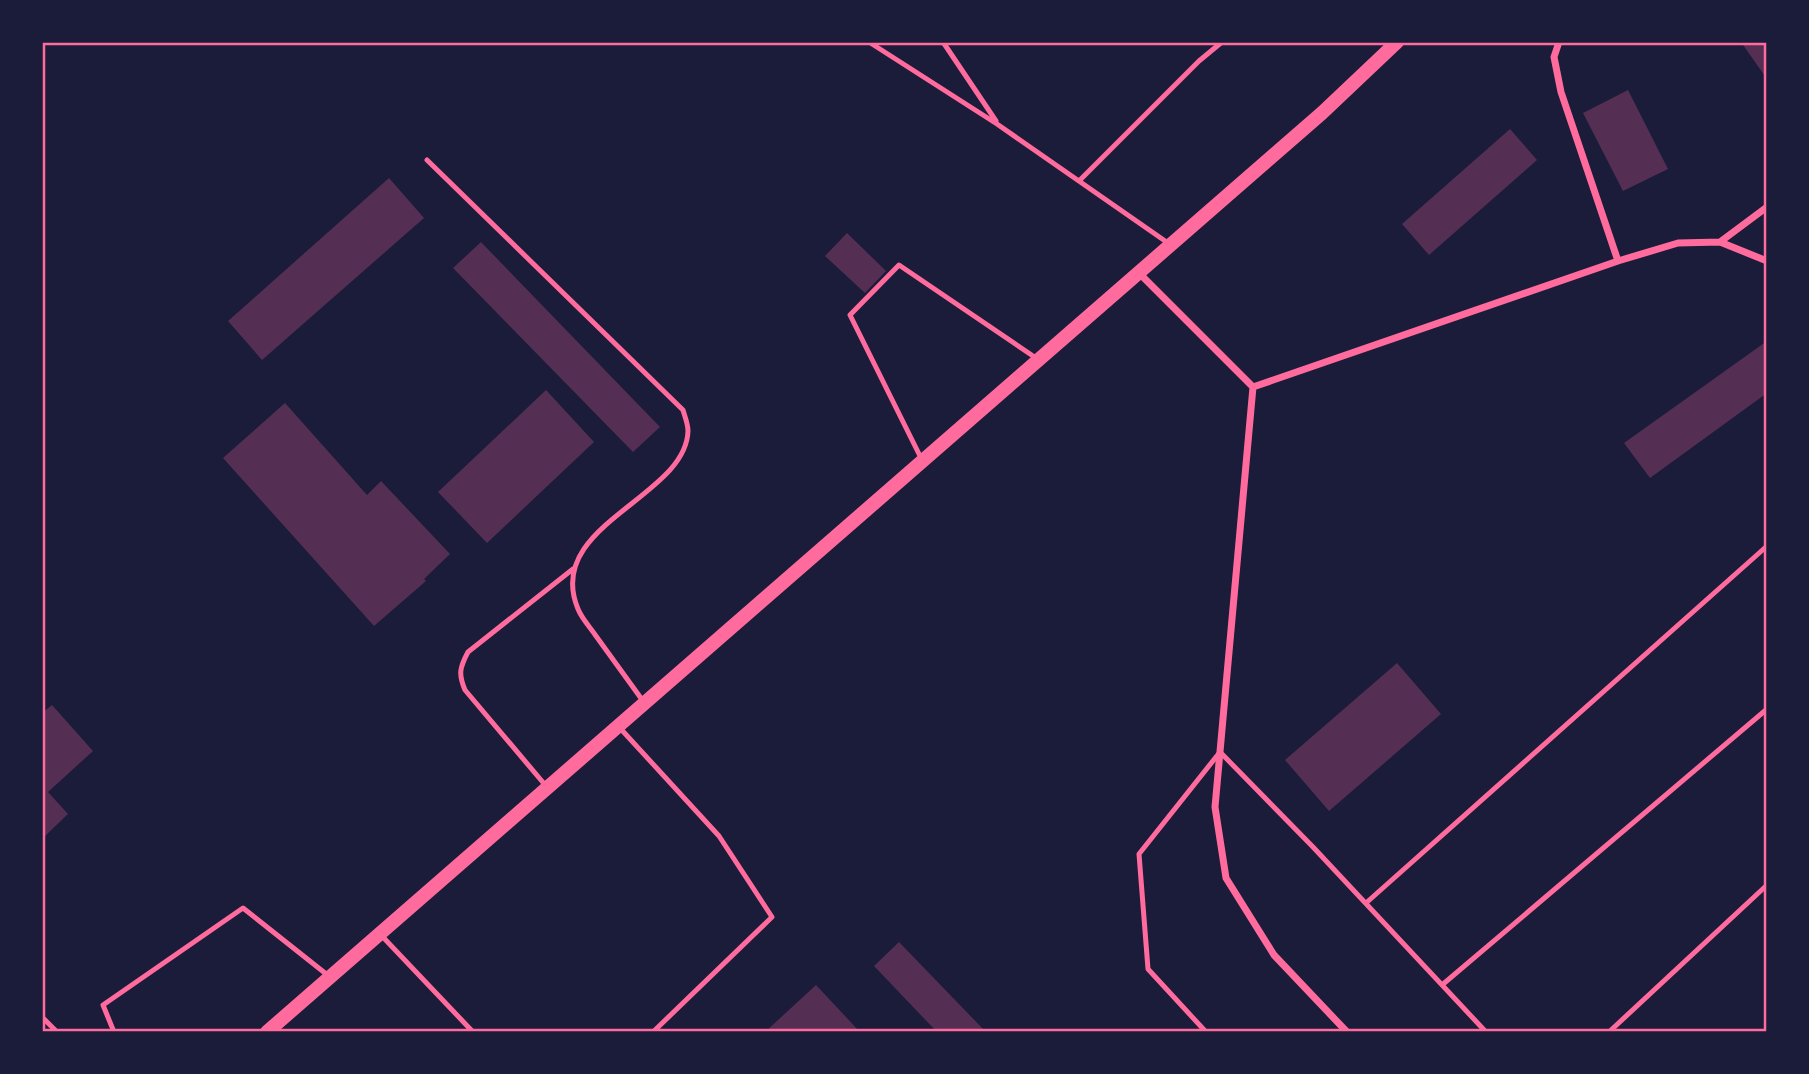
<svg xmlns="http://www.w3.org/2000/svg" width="1809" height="1074" font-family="Lato,sans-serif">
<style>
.building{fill:#542f53}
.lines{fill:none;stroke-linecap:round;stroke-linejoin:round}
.service{stroke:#ff6b9d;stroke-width:5}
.minor{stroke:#ff6b9d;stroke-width:7}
.secondary{stroke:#ff6b9d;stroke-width:14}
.neatline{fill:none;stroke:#ff6b9d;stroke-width:2.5}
</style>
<rect width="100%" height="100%" fill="#1b1b3a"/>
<path class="building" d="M1741,42H1767V79Z
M1628,90L1668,169L1623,191L1583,113Z
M1510,129L1537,160L1429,255L1402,224Z
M389,178L424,218L262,360L228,321Z
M847,233L886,271L865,293L825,256Z
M481,242L660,427L633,452L453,268Z
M1767,341V393L1650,478L1624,443Z
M546,390L594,442L487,543L438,492Z
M285,403L367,495L381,481L450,554L424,579L426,581L374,626L223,458Z
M1397,663L1441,714L1329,811L1285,760Z
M52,705L93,751L48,792L68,814L42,839V713Z
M899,942L986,1032H937L874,966Z
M816,985L860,1032H765Z"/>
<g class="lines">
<path class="service" d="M869,42L997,124L1168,243
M943,42L996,121
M427,160L683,410C685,417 688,424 688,431C686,498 543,525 578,609C582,619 590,627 596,636C611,657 627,679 643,701
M1079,181L1199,61L1222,42
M921,458L850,315L899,265L1036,358
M619,727L719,836L772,917L653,1032
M546,786L465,690C458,674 460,667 468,652L573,569
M1366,903L1767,546
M380,934L473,1032
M1442,985L1767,709
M42,1017L57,1032
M114,1032L103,1005L243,908L330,977
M1206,1032L1148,969L1139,854L1220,752L1313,847L1486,1032
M1609,1032L1767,885"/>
<path class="minor" d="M1559,42L1554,57L1561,92L1618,261
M1720,242L1767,207
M1139,273L1253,387
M1253,387L1215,807L1226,878L1274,955L1347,1032
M1253,387L1618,261L1678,243L1720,242L1767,261"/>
<path class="secondary" d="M267,1032L1322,113L1397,42"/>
</g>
<rect width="1809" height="1074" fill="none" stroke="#1b1b3a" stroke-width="88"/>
<rect x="44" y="44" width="1721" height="986" class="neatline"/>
</svg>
